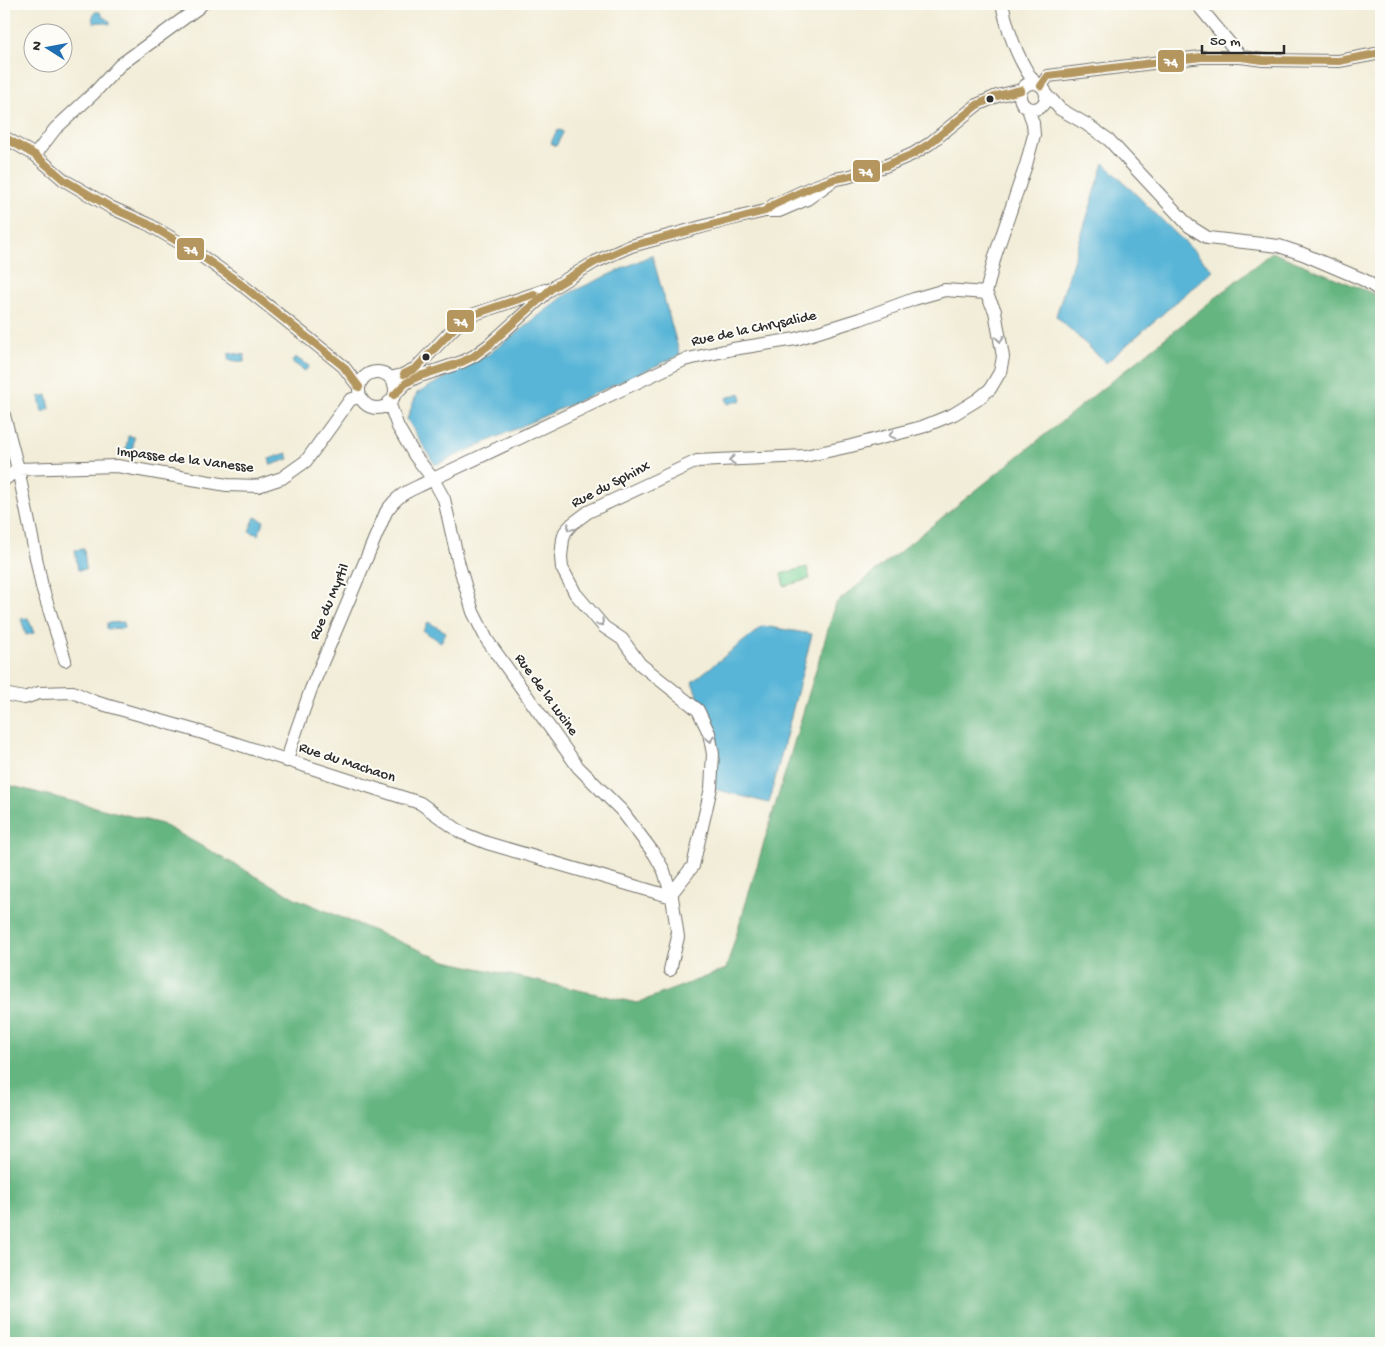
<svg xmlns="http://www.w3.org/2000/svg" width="1385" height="1347" font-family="'Gochi Hand',sans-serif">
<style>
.green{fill:#7cd398;stroke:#547f62}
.forest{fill:#65b580;stroke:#487056}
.water{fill:#59b5d7;stroke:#427081}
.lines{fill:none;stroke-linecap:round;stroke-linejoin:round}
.minor-casing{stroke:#716f68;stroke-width:14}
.minor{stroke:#fff;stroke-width:12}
.bus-1-casing{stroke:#fdfcf7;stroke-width:11}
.bus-1{stroke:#b4965e;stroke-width:8}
.oneway{stroke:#a0a0a0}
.bus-dot{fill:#2b2b2b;stroke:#fdfcf7;stroke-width:2}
.labels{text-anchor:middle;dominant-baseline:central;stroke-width:4;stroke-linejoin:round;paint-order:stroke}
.street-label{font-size:15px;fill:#2b2b2b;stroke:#fdfcf7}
.line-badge{stroke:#fdfcf7;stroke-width:2}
.badge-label{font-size:14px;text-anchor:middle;font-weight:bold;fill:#fff}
</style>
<rect width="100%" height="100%" fill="#fdfcf7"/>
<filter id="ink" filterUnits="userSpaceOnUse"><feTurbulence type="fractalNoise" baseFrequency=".02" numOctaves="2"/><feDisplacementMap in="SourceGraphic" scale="10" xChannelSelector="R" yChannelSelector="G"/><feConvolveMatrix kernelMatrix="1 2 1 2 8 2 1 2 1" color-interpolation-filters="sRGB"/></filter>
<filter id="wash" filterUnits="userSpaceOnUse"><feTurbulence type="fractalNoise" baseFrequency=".0096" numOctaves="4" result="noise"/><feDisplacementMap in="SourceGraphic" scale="20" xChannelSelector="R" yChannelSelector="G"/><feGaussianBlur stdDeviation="1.12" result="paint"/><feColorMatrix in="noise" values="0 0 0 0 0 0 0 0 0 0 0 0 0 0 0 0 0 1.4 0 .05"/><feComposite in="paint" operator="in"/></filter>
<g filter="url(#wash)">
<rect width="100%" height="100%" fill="#f2edd8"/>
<path class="green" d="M807,567L810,579L784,586L781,574Z"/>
<path class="forest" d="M1272,252L1374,294L1381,304V1343H4V784L162,824L295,898L446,961L637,1003L726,969L836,603Z"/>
<path class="water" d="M95,12H100L103,17L110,21V24L100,22L94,23L92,19Z
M560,130L563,132L562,135L556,146L551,143L556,132Z
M1104,163L1213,270L1106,363L1056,316Z
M652,255L680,355L435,465L407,419L417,393L489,354L567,294Z
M229,353L245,355L244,362L228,360Z
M295,357L309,366L305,371L292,362Z
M740,393L742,400L728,404L726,398Z
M47,395L50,409L42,412L39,397Z
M128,436L134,437L132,457L125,456Z
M287,453L289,459L271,465L269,459Z
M255,517L264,521L258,535L249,531Z
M84,549L86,569L78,570L75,550Z
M28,618L34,633L26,635L21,619Z
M124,622V628L107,629V623Z
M428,622L446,632L441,642L423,631Z
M763,626L812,634L769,803L714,789L718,732L699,700L692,682Z"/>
</g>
<g filter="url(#ink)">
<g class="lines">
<defs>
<path id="minor" d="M1002,4C1008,31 1018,61 1035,83
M1197,4L1241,57
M1020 96a13 13 0 1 1 26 0a13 13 0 1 1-26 0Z
M1041,86L1048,76L1201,57H1241L1263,60L1339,61L1381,53
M1046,98L1051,99L1060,109L1086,124L1109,140L1189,226L1208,238L1279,246L1303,254L1364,280L1381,291
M4,137L35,155L64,180L112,208L148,224L197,253L237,281L343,366L359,387
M35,155L55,129L94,93L120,65L198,8L202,4
M773,205L810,188L835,179L847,177L885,166L913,154L929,144L977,105L997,96L1021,90
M359 390a18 18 0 1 1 36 0a18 18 0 1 1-36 0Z
M390,378L402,375L416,368L452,330L461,321L472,315L545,290
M394,395L406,383L417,377L462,362L474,356L489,345L552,288L595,262L631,246L727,220L765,211H779L807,199L835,179
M389,402L398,427L415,456L433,479L444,499L459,565L473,612L487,640L578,767L622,811L655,855L664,871L672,897L678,937L670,970
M4,415L18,469L42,587L65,660
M4,480L18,469L117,466L227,485L258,486L282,478L306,461L350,400L360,396
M4,694L24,698L39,693L73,692L95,702L200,732L420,803L462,833L487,843L672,897
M287,761L292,743L311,689L386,512C400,491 411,491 433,479L684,360L733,349L796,339L860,319L914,299L945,290L986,293L995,256L1026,165L1034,135L1033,123L1028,109
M671,894L693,866L711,788L713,754L709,733L698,710L640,664L622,639L604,627L575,593L571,585L562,568L561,557L563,539L565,532L572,524L588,512L697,461L805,456L851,446L922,427L954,414L977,400L990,389L1000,372L1003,357L995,311L986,293"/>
</defs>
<use href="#minor" class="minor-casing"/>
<use href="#minor" class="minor"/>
<defs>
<path id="bus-1" d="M1041,86L1048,76L1201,57H1241L1263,60L1339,61L1381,53
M4,137L35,155L64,180L112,208L148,224L197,253L237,281L343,366L359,387
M404,374L416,368L461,321L472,315L534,294
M394,395L406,383L417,377L462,362L474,356L489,345L552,288L595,262L631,246L765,211L773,205L810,188L835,179L847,177L885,166L913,154L929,144L977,105L997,96L1021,90"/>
</defs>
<use href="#bus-1" class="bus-1-casing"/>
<use href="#bus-1" class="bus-1"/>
</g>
<defs><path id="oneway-chevron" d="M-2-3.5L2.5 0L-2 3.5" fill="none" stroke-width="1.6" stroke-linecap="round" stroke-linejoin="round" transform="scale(1.25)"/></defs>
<g class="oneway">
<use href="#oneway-chevron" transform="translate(1000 339) rotate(81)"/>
<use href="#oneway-chevron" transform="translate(892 435) rotate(165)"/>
<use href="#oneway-chevron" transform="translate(732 460) rotate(177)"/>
<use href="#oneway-chevron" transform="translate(570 528) rotate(130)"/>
<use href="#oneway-chevron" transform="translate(601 623) rotate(46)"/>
<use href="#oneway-chevron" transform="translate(710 739) rotate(77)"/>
</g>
</g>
<g class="bus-dot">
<circle cx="990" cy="99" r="4.5"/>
<circle cx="426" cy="357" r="4.5"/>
</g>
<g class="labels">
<g class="street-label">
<text transform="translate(754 329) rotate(-12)">Rue de la Chrysalide</text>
<text transform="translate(185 460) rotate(7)">Impasse de la Vanesse</text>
<text transform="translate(611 485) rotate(-27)">Rue du Sphinx</text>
<text transform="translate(330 602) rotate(-67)">Rue du Myrtil</text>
<text transform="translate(546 695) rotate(54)">Rue de la Lucine</text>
<text transform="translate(347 763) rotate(18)">Rue du Machaon</text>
</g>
</g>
<g class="line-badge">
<rect x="1157" y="49" width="28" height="24" rx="5" fill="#b4965e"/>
<rect x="852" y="159" width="29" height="24" rx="5" fill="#b4965e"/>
<rect x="176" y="237" width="29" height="24" rx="5" fill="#b4965e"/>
<rect x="446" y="309" width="29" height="24" rx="5" fill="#b4965e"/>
</g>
<g class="badge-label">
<text x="1171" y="66">74</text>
<text x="866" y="176">74</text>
<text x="191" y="254">74</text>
<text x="461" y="326">74</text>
</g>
<rect width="1385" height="1347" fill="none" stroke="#fdfcf7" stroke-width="20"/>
<g transform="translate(48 48) rotate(281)"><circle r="24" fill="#fdfcf7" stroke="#a9a8a5"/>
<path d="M0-4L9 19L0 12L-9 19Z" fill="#1f6fb2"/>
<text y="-8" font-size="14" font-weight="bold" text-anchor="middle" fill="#2b2b2b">N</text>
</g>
<path d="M1202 45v8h82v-8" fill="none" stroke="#2b2b2b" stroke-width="2.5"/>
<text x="1210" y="45" font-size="15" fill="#2b2b2b" stroke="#fdfcf7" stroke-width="4" paint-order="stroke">50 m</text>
</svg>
